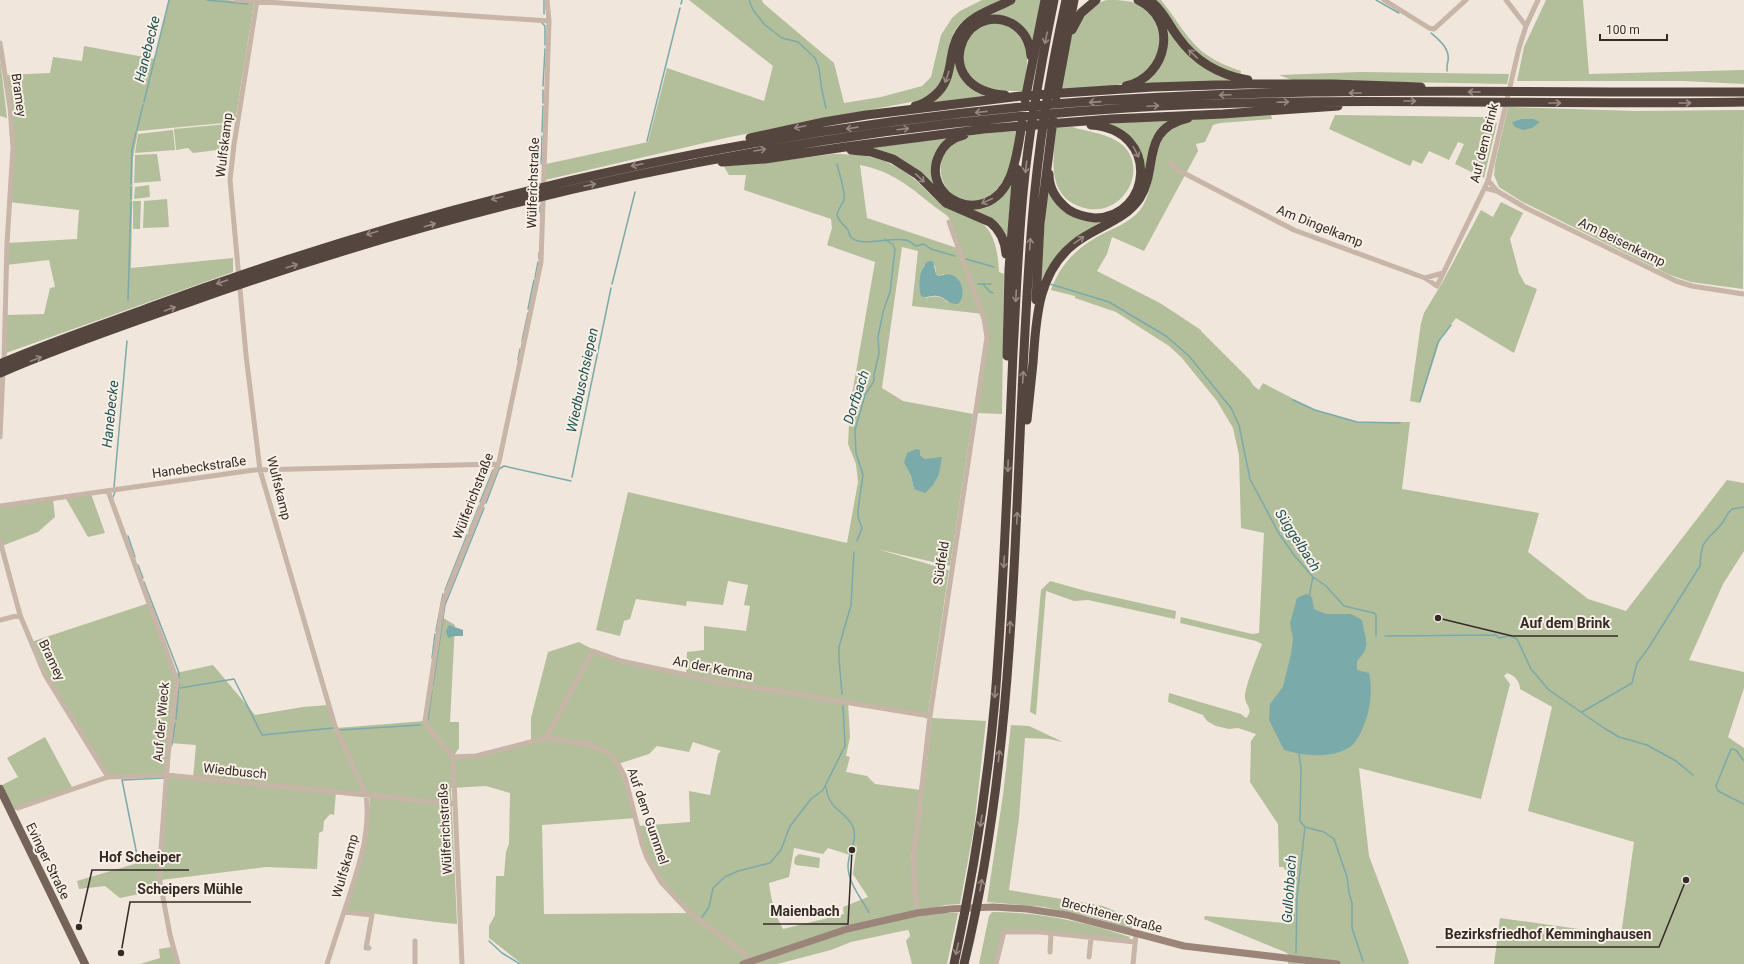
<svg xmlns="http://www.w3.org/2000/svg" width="1744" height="964" font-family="Roboto,sans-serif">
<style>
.green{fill:#b3be9b;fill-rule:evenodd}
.water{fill:#7baaab}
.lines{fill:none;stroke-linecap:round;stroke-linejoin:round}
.stream{stroke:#7baaab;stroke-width:1.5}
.street{stroke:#c7b5a7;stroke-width:5}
.secondary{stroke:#9b8579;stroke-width:7}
.primary{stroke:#756259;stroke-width:8}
.highway{stroke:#55453f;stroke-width:9}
.oneway{stroke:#968982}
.labels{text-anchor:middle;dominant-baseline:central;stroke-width:4;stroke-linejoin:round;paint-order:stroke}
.street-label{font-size:13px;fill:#342b27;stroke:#f8f0e6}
.water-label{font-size:14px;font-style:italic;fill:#1f5153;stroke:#f8f0e6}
.leader{fill:none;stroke:#342b27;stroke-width:1.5}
.callout-dot{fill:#342b27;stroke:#f8f0e6;stroke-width:1.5}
.callout-label{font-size:14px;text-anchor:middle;font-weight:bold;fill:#342b27;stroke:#f8f0e6;stroke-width:4;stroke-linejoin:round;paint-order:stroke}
</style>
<rect width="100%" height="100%" fill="#f0e6db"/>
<path class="green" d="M169,0H227L254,3L235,122L138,131L133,158L131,268L233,258V272L6,353L7,315L44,314L50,288L55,287L49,260L6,265L7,243L77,239L79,210L9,202L14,158L6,75L50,73L53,57L82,61L84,46L155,59Z
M689,0H762L763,3L834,63L844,103L881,97L922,86L931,77L941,35L952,18L960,11L982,0H1002C988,9 970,12 959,25C945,41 950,63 941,81C937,90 929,95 921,100L730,137L545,180L546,164L648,142L667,68L764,101L773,66Z
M1015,0H1042L1032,43C1001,0 935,34 962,77C967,84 974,89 981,92C985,94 990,94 992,97L929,103C962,78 944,56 964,30C976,14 1000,12 1015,0Z
M1107,0C1118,0 1130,0 1140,5C1162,19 1167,54 1147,72C1127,90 1086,88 1060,89C1066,58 1070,9 1107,0Z
M1155,0H1161C1176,18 1188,42 1207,55C1218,63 1230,67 1241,71L1240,76C1197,63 1181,34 1155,0Z
M1546,0H1583L1589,74L1744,70V84L1683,81H1517L1524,47Z
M1157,12L1181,46L1238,81L1141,85L1165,53Z
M989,23C994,24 1002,23 1007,25C1035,38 1027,67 1023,91C1010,91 996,91 983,86C961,78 958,49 973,32C976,28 984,26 989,23Z
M0,59L7,118L0,116Z
M1360,72L1509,74L1507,84L1292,80L1279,75Z
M1508,107L1635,111L1744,110L1743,289L1691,282L1670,275L1521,201L1499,187L1494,175L1495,164Z
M1271,115L1272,119L1220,123L1213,125L1205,142L1196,144L1198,151L1144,251L1112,237L1107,254L1097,271L1160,303L1201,330V331L1249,379L1253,385L1259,390L1263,383L1315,410L1358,422H1410L1402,489L1539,513L1528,552L1588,599L1626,611L1727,480L1744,483V551L1723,584L1689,660L1744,672V688L1728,737L1744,748V964H1494L1500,918L1621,935L1634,842L1528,811L1552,707L1520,689C1520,681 1514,675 1507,673L1504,676L1510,684L1481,799L1359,768L1369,856L1409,962L1408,964H1288V954L1285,952L1204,919L1205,916L1285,923L1288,873L1283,867H1279L1278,824L1250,782L1251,741L1256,734L1238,728L1229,729L1216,726L1207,721L1203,715L1168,702L1169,693L1241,714L1246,718C1254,710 1246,706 1245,698C1244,688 1258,655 1262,644L1256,641L1180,623L1181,617L1252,634L1259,633L1264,533L1241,528L1239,455L1233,428L1217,401L1181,357L1169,346L1116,312L1075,298V296L1051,290C1059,267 1075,249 1097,237C1112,228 1129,224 1140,210C1158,187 1151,139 1173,127C1197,114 1243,116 1271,115Z
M1335,115L1485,117L1497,123L1484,178L1455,164L1464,144L1458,142L1449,160L1429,151L1422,164L1413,160L1410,166L1329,129Z
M1173,119L1153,138L1149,148L1144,180L1132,204L1083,233L1040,290L1047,186L1086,219L1131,204L1142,160L1113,126L1106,124Z
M228,124L225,149L193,153L188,148L176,150L174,129Z
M1072,127C1086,131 1102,133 1115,140C1153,160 1127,219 1084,208C1074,205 1065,200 1060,191C1049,173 1055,147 1056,128Z
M173,130L175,150L135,153L138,134Z
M1016,131C1014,150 1011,173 998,188C976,216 933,197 942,159C945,150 951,143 959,139C976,132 998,133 1016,131Z
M949,137L944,142L936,185L977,208L1012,178L1007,241L975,212L925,179L862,149Z
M157,154L161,181L134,183L135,155Z
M833,154C865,154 887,157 913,178C922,185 930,195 940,203C950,211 961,213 973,218C995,226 998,253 999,272L1004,274L1002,414L977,413L988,336L984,314L912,306L918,251L902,247L882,388L903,401L973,414L950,566L877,549L949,570L927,719L921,715L848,703L850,737L846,756L850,757L846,772L867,776L875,784L921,790L911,860L916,905L915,864L932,718L986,721L974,828L960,904L945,905L918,913H958L947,964H912L906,941L910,936L909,931L907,930L851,942L831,950L777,964H522L489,938V926L495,915L496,876H504L506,852L509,844L510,793L486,786L451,788L457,924C419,921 383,914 345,910L367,837L370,794L336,792L334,815L330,814L324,821L323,831L319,833L317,869L266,867L161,880L167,775L108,777L45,675L31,642L149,603L176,673L213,665L255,715L303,707L328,705L337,728L425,721L440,616L455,625L450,722H459V748L453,757L476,756L531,741V718L548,652L579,642C612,661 649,667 686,675L687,652L704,650V626L746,631L750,606L744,605L748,585L728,581L723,605L687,601L686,606L636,599L630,619L624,621L620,636L596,630L628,492L847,543L858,482L856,464L848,444L850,406L875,262L827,245L832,228L831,219L744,190L746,175H729L723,165L780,161ZM860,165C892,171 910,187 935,207C939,210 946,214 949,218C954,227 955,239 957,248L867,218ZM924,265L935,266L936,274L938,276L944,274L948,303C941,295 935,296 926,298L920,280ZM920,455L925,459H930L940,463L939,475L934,484L914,489L911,476L904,463ZM693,742L721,751L718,754L710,795L689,791L690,822L638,826L647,858L675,898L690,913L544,914L542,825L636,818L618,764L649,754L657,746L689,752ZM170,743L196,745L193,778L167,775ZM857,844L853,874L868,897L843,907L844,914L783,929C775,914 771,900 769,883L789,877L794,848L823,854L828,848L853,856Z
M149,185L150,197L134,199L135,187Z
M167,199L169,227L143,228L144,201Z
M133,201H141L140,229H133Z
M1501,202L1523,213L1510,239L1519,273L1525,284L1537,289L1514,353L1456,318L1441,337L1420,403L1410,401L1421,323L1424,313L1442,283L1481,210L1493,217Z
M91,494L105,533L88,537L65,497Z
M53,499L55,517L38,532L2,546L0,542V506Z
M1050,581L1086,591L1176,611L1175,619L1088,600L1074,601L1046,591L1036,715L1030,712L1041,590Z
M1011,725L1029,726L1063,742L1049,739L1025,738L1019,818L1009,890L1103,906L1134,919L1131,929L1091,917L1044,907L987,902L1003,795Z
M45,737L73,789L12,811L0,786L18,777L7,758Z
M799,854L820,858L819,868L796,865L794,863L795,857Z
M158,857V890L120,898L105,886L79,889L77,881Z
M992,912C1039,912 1085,922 1130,937L1127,942L1040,932H1004L996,964H979L989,916Z
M171,947L176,964H140L160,958L159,949Z"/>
<path class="water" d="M1522,119H1533L1540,122L1532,128L1523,130L1515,127L1512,122Z
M931,261L933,262L936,274L938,276C943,275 949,273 954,276C963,281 966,297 958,304C946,304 946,297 937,296C931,295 927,299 921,296C918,285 919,271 927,262Z
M916,449L920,450V455L925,459L942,457L939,475L934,484L925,493L914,489L911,476L904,463L907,453Z
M1306,594L1312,597L1314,609L1326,614H1351L1362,620C1365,640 1372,645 1357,661V670L1369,673C1372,687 1371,699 1368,713C1365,723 1359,741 1350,747C1331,759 1304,756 1284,750L1269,720L1270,704L1283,687L1291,654L1293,639L1290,623L1297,598Z
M449,625L463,630V636H454L448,638L446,631Z"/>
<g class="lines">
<path class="stream" d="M207,0L248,4
M544,0V14
M749,0L753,10L765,25L782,38L798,42L815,58L819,68L822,91L826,108
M1376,0L1399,13
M681,4L682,0
M542,23L545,26V45
M1431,33C1439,40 1450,48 1448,61C1447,64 1447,67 1447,71
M543,86L545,49
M144,102L169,0
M543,103V90
M137,130L143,105
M542,132L543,106
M647,141L680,8
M541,164L542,136
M837,164C839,173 846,193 844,200C842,205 838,209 837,215C839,222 844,225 848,230C849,233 850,237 852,238C862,247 892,237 905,240C909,240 913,244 916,246L924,244L931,249L955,256
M131,184L132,149L136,132
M131,199V187
M540,212V206
M539,259V253
M966,259L994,267
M535,278L538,262
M612,284L635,192
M978,284H991
M983,284L989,291L993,293
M1050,284L1109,302L1166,336L1189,356L1231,408L1239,425L1250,479L1278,532L1294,555L1313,577L1309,597
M128,300L131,202
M528,309L534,280
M522,341L528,313
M518,360L520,349
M1293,400L1315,410L1357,422L1400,423
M1420,401L1438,342L1451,325
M572,477L611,288
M114,487L127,341
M113,497L115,492
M480,502L493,470
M486,503L499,469L504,466L571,481
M469,531L479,506
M128,536L135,557
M857,541L862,528L858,517V510L863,475L856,453L855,430L865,395L874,381V375L879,353L878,337L883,312L890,292L895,249L893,245L885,239
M138,565L143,578
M1313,577L1326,586L1344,606L1374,613L1376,615V636
M144,582L179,673V678
M445,590L467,535
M436,631L443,594
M1385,636L1496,635L1499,638L1509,636
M1512,637L1517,639L1531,669L1549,690L1604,728L1619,737L1647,745L1676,761L1693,775
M432,658L435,634
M433,685L445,605L484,508
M180,688L234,679L262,735L333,728
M842,694L839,660V647L851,605L854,552
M1582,712L1632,683L1637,663L1647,650L1700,566C1701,536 1708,542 1723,522C1726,517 1727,513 1732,509L1744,507
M176,719L179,683
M428,720L432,691
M339,730L420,725
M172,745L175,723
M1299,754L1301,768L1300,821L1305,827L1324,832L1334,839L1347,877L1349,893L1352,903V928L1363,961
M1744,761L1736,750L1731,749L1716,786L1718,791L1744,804
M826,787C830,813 846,810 853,827C858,841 848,852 848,866C848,883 862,899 869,913
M138,860L122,780L164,778
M702,917L709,907L713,888L725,877L738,871L770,863L781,850L790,826L811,799L823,790L845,746L843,706
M489,941L502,953L520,964
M1296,953L1297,897L1305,827"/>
<path class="street" d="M236,0L549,21
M257,0L234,145L230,180L246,355L260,470L335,726L366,795C371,832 359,865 348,900C341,921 334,942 327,964
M1384,0L1429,28L1434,29L1466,0
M1506,0L1526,26
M0,43L10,107L13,148L7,243L4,363
M1171,163L1176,169L1294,230L1425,278L1437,286L1488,181L1519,48L1526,26L1538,0
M1488,180L1497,191
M1485,188L1497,191L1526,208L1676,281L1692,286L1743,294
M1425,278L1443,273
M0,437L3,371
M108,491L177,680L168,756L159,876L170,935L178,964
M0,506L254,470L498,464
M0,541L20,615L45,675L108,777
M0,620L20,615
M546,738L593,651L621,661L720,682L930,716
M453,757L476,756L546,738L588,744L607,752L618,764L625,777L642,844L647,858L661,882L690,913L742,952L750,961
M18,808L108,777L167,775L455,804
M344,912L372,915L366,948H369
M917,913L913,864L930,716L987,337L984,319L949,222
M1050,952L1051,934
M1089,957L1091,938
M415,964V941
M462,964L453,757L429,729L425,721L443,602L499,462L541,262L549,21L547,0
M996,964L1004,932H1040L1135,942
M1133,964L1136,934"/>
<path class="secondary" d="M743,964L847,929L917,913L950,909L993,907L1027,909L1067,915L1184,946L1337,964"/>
<path class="primary" d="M0,789L85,964"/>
<path class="highway" d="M1149,0C1162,9 1169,25 1178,37C1195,61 1219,75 1248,80
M1072,30L1081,13L1096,0
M1126,86C1168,76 1179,20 1138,0
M1005,95C928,89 961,0 1011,23C1024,30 1030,42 1031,56
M1056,97L1074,0
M1025,100L1045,0
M915,106C922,105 928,101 934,96C956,78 946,53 960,32C971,15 994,9 1011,0
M964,135C952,138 944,144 939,155C919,198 987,231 1010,177C1017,160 1019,141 1022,123
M750,138L824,122L866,115L1021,96L1062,93L1153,87L1247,84H1332L1421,87
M851,150L871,152L893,159L918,175L946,203L990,222C1000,230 1005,241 1006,254
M722,162L765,159L845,147L984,129L1111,119L1223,114L1338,106
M1049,174C1049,189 1057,201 1069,210C1077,215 1085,217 1095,218C1151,218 1162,130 1091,125
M1036,300L1040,224L1053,120
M1007,356L1009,269L1017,169
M0,364C49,343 100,326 151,307C443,199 745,130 1055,104C1284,85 1515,93 1744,92
M0,373C60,347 122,326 184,304C488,195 805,128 1127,108C1332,95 1538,106 1744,102
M1027,420C1029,401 1031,382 1033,363C1036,321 1037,273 1074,244C1095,227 1125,221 1140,198C1159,167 1140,129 1188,118
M954,964C973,877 987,788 995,699C1004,584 1008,469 1013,353C1016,300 1018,246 1023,193C1029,128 1041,64 1054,0
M964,964C1023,721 1012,469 1032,222C1038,147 1050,73 1066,0"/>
</g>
<defs><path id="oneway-shaft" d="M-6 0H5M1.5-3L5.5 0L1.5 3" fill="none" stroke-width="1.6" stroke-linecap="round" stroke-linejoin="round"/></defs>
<g class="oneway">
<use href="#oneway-shaft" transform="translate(1046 38) rotate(102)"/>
<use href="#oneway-shaft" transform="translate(1193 54) rotate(-136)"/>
<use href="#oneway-shaft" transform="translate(947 77) rotate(109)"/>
<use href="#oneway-shaft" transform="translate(1474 92) rotate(-180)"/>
<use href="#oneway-shaft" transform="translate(1355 93) rotate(180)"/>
<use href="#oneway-shaft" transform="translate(1225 95) rotate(178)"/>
<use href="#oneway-shaft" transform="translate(1410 101)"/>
<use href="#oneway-shaft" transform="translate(1095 102) rotate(176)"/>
<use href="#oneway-shaft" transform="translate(1283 102) rotate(-2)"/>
<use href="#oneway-shaft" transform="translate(1555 103)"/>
<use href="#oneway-shaft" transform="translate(1685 103)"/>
<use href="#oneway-shaft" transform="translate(1153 106) rotate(-3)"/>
<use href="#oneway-shaft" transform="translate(981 112) rotate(174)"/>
<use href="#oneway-shaft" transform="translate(800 127) rotate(168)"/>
<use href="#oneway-shaft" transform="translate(852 128) rotate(172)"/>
<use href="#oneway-shaft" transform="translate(903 129) rotate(-7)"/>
<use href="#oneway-shaft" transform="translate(760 150) rotate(-10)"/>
<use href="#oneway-shaft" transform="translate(1136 152) rotate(63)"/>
<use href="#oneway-shaft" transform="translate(637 165) rotate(168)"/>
<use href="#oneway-shaft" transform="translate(1026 167) rotate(97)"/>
<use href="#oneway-shaft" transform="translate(920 178) rotate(43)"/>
<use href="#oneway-shaft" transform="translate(590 185) rotate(-12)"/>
<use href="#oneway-shaft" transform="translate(497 198) rotate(165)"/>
<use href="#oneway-shaft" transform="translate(987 201) rotate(155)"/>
<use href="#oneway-shaft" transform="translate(430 225) rotate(-16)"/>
<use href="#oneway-shaft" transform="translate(372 233) rotate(163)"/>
<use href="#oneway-shaft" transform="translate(1079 240) rotate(-35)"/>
<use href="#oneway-shaft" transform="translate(1030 244) rotate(-86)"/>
<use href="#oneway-shaft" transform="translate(292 266) rotate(-18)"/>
<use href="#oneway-shaft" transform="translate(222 282) rotate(161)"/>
<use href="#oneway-shaft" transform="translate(1016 296) rotate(93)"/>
<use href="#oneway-shaft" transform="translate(170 309) rotate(-20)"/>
<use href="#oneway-shaft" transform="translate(36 359) rotate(-21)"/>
<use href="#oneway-shaft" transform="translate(1023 377) rotate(-87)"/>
<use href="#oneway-shaft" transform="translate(1008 466) rotate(92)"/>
<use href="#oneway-shaft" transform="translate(1017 518) rotate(-87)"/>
<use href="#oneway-shaft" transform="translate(1004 562) rotate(93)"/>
<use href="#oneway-shaft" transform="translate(1010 627) rotate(-86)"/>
<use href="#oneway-shaft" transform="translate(995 692) rotate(94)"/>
<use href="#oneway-shaft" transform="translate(999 756) rotate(-83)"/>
<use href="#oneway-shaft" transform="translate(981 821) rotate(99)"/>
<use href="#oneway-shaft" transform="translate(981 885) rotate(-80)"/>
<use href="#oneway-shaft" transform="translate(957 949) rotate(103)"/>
</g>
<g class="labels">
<g class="street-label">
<text transform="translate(19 95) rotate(82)">Bramey</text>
<text transform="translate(1484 143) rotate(-76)">Auf dem Brink</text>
<text transform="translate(224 145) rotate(-83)">Wulfskamp</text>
<text transform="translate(533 183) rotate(-88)">Wülferichstraße</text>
<text transform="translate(1320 226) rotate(22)">Am Dingelkamp</text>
<text transform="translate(1622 242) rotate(26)">Am Beisenkamp</text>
<text transform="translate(199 467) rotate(-8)">Hanebeckstraße</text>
<text transform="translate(279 488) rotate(76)">Wulfskamp</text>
<text transform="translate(473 496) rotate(-69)">Wülferichstraße</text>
<text transform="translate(941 563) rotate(-81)">Südfeld</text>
<text transform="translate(52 660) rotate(64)">Bramey</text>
<text transform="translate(713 668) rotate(11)">An der Kemna</text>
<text transform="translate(161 722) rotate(-85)">Auf der Wieck</text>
<text transform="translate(235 771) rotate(6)">Wiedbusch</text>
<text transform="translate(648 816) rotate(71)">Auf dem Gummel</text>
<text transform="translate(445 829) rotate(-93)">Wülferichstraße</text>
<text transform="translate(48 861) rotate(64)">Evinger Straße</text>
<text transform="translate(345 866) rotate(-74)">Wulfskamp</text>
<text transform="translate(1112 915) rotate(15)">Brechtener Straße</text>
</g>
<g class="water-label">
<text transform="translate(147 49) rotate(-76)">Hanebecke</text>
<text transform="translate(582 380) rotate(-78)">Wiedbuschsiepen</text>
<text transform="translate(856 397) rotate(-72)">Dorfbach</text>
<text transform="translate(110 414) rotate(-84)">Hanebecke</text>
<text transform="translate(1298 540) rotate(57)">Süggelbach</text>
<text transform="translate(1289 889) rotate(-86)">Gullohbach</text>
</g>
</g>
<path class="leader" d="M1438 618L1512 636H1618M79 927L92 870H189M121 953L130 902H251M852 850L848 924H763M1686 880L1659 947H1436"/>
<g class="callout-dot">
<circle cx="1438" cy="618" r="4"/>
<circle cx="79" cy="927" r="4"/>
<circle cx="121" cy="953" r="4"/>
<circle cx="852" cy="850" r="4"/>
<circle cx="1686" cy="880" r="4"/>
</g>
<g class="callout-label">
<text x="1565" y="628">Auf dem Brink</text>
<text x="140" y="862">Hof Scheiper</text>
<text x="190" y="894">Scheipers Mühle</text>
<text x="805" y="916">Maienbach</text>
<text x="1548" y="939">Bezirksfriedhof Kemminghausen</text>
</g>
<path d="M1600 34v6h67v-6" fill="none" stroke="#342b27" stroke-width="2"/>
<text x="1606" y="34" font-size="12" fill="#342b27" stroke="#f8f0e6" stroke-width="3" paint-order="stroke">100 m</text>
</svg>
